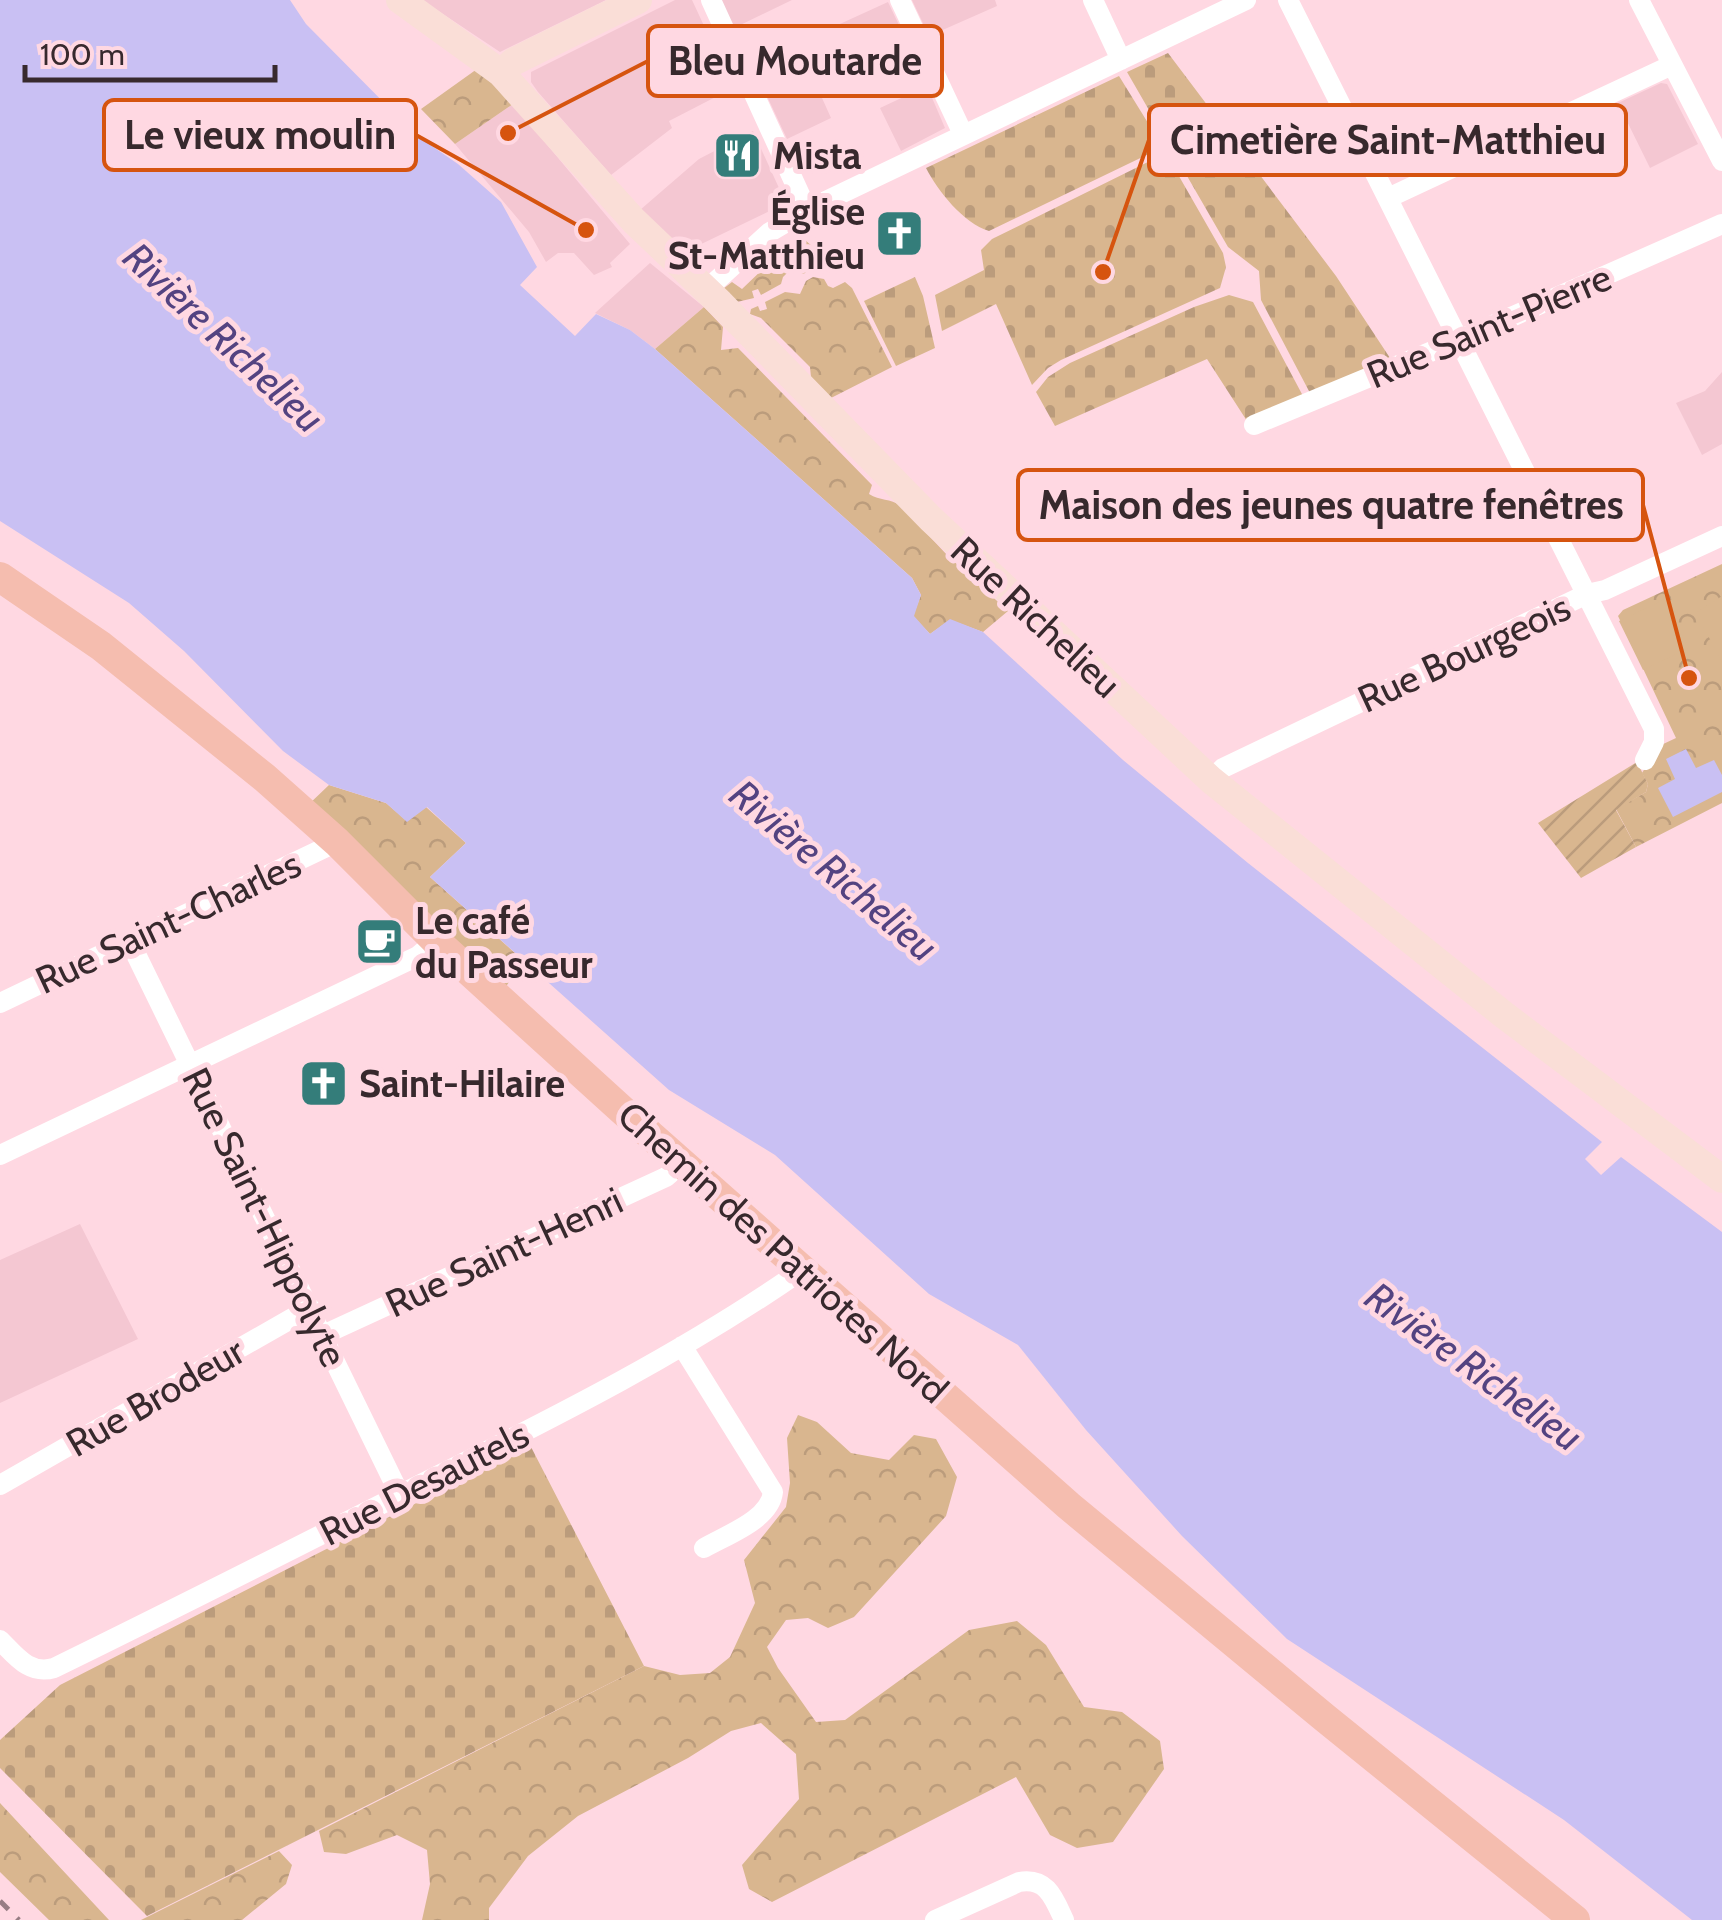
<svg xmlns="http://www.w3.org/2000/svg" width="1722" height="1920" font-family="Cabin,sans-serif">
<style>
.built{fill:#f4c7d2}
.forest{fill:url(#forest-crowns)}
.cemetery{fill:url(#cemetery-stones)}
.garden{fill:url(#garden-furrows)}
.pitch{fill:#d9b68f}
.water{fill:#c9c0f3}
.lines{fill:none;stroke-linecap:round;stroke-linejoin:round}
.street{stroke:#fff;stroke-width:20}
.secondary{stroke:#faded7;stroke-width:28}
.primary{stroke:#f5bdaf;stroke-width:30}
.rail{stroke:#977d84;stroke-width:5;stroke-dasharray:12 12;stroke-linecap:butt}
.labels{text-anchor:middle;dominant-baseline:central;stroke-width:10;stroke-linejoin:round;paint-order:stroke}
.poi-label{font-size:38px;font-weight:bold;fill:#37292d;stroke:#ffd8e2;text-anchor:start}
.street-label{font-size:38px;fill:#37292d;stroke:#ffd8e2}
.water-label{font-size:40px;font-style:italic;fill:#534381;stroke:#ffd8e2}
.leader{fill:none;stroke:#d6540f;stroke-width:4}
.callout-dot{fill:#d6540f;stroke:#ffd8e2;stroke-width:4}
.callout{fill:#ffd8e2;stroke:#d6540f;stroke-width:4}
.callout-label{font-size:40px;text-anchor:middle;font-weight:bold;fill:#37292d}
</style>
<defs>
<pattern id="forest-crowns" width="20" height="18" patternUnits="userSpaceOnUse" patternTransform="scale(2.5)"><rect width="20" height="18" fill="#d9b68f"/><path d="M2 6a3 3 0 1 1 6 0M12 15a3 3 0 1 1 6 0" fill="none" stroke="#bb9c7c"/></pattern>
<pattern id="cemetery-stones" width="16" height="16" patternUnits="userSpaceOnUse" patternTransform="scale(2.5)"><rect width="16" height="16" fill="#d9b68f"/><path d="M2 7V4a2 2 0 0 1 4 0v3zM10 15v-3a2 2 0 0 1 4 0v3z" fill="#bb9c7c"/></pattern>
<pattern id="garden-furrows" width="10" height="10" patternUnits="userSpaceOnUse" patternTransform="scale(2.5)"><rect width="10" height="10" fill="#d9b68f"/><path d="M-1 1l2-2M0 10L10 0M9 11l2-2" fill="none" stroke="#bb9c7c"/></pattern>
</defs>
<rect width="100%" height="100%" fill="#ffd8e2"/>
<path class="built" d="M422,0H606L500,52Z
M675,0H692L733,88L669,121L672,128L611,175L538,92L531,82V72Z
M721,0H792L734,28Z
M912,0H995L997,6L929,36Z
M888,2L908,44L818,89L831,118L787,139L752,64Z
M1661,83L1667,84L1698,144L1650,168L1618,103Z
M927,86L945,128L901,151L880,108Z
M513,104L630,244L610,263L612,267L594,275L574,253H558L546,262L529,232L455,144Z
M753,131L784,199L782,205L691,249L678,245L640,210L699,159Z
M650,263L704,307L655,349L630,330L595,313Z
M1722,372V444L1702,455L1676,403L1705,391Z
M80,1224L138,1339L0,1403V1260Z"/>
<path class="forest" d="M477,69L513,104L455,144L421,109Z
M803,238L814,248L815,261L811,264V270L803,274L789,271L783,277L781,284L761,295L758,289L752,291L754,298L737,302L723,289L732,282L742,289L788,245Z
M813,277L824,279L828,286L833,288L845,282L852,288L892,367L831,398L811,377L810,367L761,318L750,314L751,309L758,306L760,311L767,309L765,302L785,292L800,294L806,281Z
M704,307L723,327L721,350L738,348L872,485L869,494C880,501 890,498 901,506L948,556L1008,611L983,632L950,620L930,634L913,616L921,595L912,578L655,349Z
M1722,564V803L1636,847L1616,809L1646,792L1648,784L1642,773L1659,746L1676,738L1618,616L1623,610Z
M329,785L386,803L407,821L426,807L466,843L430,877L524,961L502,992L307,806Z
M798,1415L817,1422L851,1453L889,1460L914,1435L936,1439L957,1477L946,1516L854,1617L828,1628L808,1618L786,1620L767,1647L778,1668L816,1722L845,1720L969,1630L1017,1621L1046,1645L1084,1707L1122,1712L1160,1741L1164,1769L1113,1842L1077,1848L1050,1835L1016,1777L772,1902L749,1889L742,1865L799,1799L796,1754L761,1723L731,1731L688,1758L578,1816L528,1856L489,1908V1920H422L430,1884L427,1850L397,1835L346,1854L324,1852L319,1831L644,1666L680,1675L710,1673L730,1657L755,1603L744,1560L786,1507L790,1483L787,1438Z
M0,1803L109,1920H49L0,1872Z
M279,1851L292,1865L286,1884L242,1920H141Z"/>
<path class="cemetery" d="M1168,53L1336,276L1390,358L1310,393L1261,300L1259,271L1228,247L1127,72Z
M1119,76L1161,144L1157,150L989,231C963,223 938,191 926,168Z
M1162,155L1168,157L1223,253L1226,267L1220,288L1061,360L1048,368L1032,385L996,304L942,331L935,295L984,270L981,250L992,239Z
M915,277L923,296L935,348L896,366L864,301Z
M1229,295L1253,302L1303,396L1247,421L1207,359L1055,426L1036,392L1048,377L1070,363L1194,307Z
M530,1445L644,1666L147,1916L0,1768V1740L60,1685Z"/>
<path class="garden" d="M1637,762L1648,784L1646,792L1616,810L1636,847L1581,878L1538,823Z"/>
<path class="pitch" d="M1722,596V662L1696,613Z
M1665,599L1689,648L1643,670L1619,621Z"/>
<path class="water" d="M0,0H290L306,24L416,135L458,164L501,202L537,267L520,285L575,336L596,314L630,330L655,349L912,578L921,595L914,616L930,634L950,619L983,632L1123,760L1248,863L1602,1142L1585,1159L1601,1175L1621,1157L1722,1232V1920H1692L1564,1820L1287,1639L1182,1536L1086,1430L1018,1345L929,1294L775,1155L669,1090L430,877L466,843L427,807L407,822L386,803L329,785L283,751L184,651L129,603L0,521Z
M1686,749L1696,768L1714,760L1722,775V792L1673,817L1658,788L1675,779L1666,759Z"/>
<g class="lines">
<path class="street" d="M711,0L807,210
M900,0L963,134
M1093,0L1121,60
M1288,0L1654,729V742L1645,760
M1639,0L1722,161
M1388,198L1672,65
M706,290L770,232L807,210L1246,0
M1254,425L1459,340L1722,224
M1211,780L1223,768L1587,594L1605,590L1722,536
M129,940L400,1495
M0,1003L337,842
M0,1155L418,956L436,941
M323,1335L666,1177L682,1163
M682,1346L773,1492C770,1520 726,1535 704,1548
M0,1485L310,1308
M0,1640C16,1656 29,1675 54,1668C181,1606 307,1542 433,1478C559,1415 686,1351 802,1270
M935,1920L1019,1882C1047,1877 1054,1898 1064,1920"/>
<path class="secondary" d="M400,0L501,73L634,221L720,303L931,519L1211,780L1504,1015L1722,1179
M501,73L513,62L638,0"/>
<path class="primary" d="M0,577L101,646L265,778L337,842L436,941L622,1110L1069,1506L1325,1718L1575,1920"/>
<path class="rail" d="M0,1901L19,1920"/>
</g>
<defs>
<symbol id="restaurant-square" viewBox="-11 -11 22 22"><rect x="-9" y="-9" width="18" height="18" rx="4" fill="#347d7a" stroke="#ffd8e2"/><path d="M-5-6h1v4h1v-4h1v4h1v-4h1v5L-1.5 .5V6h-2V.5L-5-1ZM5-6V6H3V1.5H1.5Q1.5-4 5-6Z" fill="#fff"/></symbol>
<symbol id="church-square" viewBox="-11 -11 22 22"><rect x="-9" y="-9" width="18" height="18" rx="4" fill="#347d7a" stroke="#ffd8e2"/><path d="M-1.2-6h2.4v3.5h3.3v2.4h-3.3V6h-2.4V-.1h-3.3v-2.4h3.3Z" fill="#fff"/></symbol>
<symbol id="cafe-square" viewBox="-11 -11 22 22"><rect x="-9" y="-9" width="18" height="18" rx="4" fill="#347d7a" stroke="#ffd8e2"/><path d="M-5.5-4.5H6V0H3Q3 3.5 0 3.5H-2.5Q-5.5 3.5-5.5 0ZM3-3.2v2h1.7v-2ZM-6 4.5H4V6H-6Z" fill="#fff"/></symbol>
</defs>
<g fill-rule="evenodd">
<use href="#restaurant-square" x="710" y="128" width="55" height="55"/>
<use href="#church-square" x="872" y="206" width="55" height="55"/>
<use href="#cafe-square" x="352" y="914" width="55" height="55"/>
<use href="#church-square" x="296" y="1056" width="55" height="55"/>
</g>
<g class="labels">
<g class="poi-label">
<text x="773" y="155">Mista</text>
<text x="865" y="211" text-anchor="end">Église<tspan x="865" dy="44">St-Matthieu</tspan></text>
<text x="415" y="920">Le café<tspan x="415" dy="44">du Passeur</tspan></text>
<text x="359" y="1083">Saint-Hilaire</text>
</g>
<g class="street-label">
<text transform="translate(1489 326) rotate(-23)">Rue Saint-Pierre</text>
<text transform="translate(1036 617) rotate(43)">Rue Richelieu</text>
<text transform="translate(1464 653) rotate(-25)">Rue Bourgeois</text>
<text transform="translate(168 922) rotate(-25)">Rue Saint-Charles</text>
<text transform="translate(265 1217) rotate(64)">Rue Saint-Hippolyte</text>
<text transform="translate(504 1252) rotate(-25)">Rue Saint-Henri</text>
<text transform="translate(783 1252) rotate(42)">Chemin des Patriotes Nord</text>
<text transform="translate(155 1397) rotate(-30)">Rue Brodeur</text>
<text transform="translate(424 1483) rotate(-27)">Rue Desautels</text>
</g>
<g class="water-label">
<text transform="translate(224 337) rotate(43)">Rivière Richelieu</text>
<text transform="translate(834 870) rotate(40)">Rivière Richelieu</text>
<text transform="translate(1474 1366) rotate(36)">Rivière Richelieu</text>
</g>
</g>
<path class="leader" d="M508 133L648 61M586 230L416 135M1103 272L1149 140M1689 678L1643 505"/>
<g class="callout-dot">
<circle cx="508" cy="133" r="10"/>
<circle cx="586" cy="230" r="10"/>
<circle cx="1103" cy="272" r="10"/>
<circle cx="1689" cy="678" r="10"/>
</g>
<g class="callout">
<rect x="648" y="26" width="294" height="70" rx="10"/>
<rect x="104" y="100" width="312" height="70" rx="10"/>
<rect x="1149" y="105" width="477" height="70" rx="10"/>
<rect x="1018" y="470" width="625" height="70" rx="10"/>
</g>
<g class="callout-label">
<text x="795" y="75">Bleu Moutarde</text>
<text x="260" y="149">Le vieux moulin</text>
<text x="1388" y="154">Cimetière Saint-Matthieu</text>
<text x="1331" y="519">Maison des jeunes quatre fenêtres</text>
</g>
<path d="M25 65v15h250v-15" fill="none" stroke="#37292d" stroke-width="5"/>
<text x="40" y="65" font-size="30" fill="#37292d" stroke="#ffd8e2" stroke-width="8" paint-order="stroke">100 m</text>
</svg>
